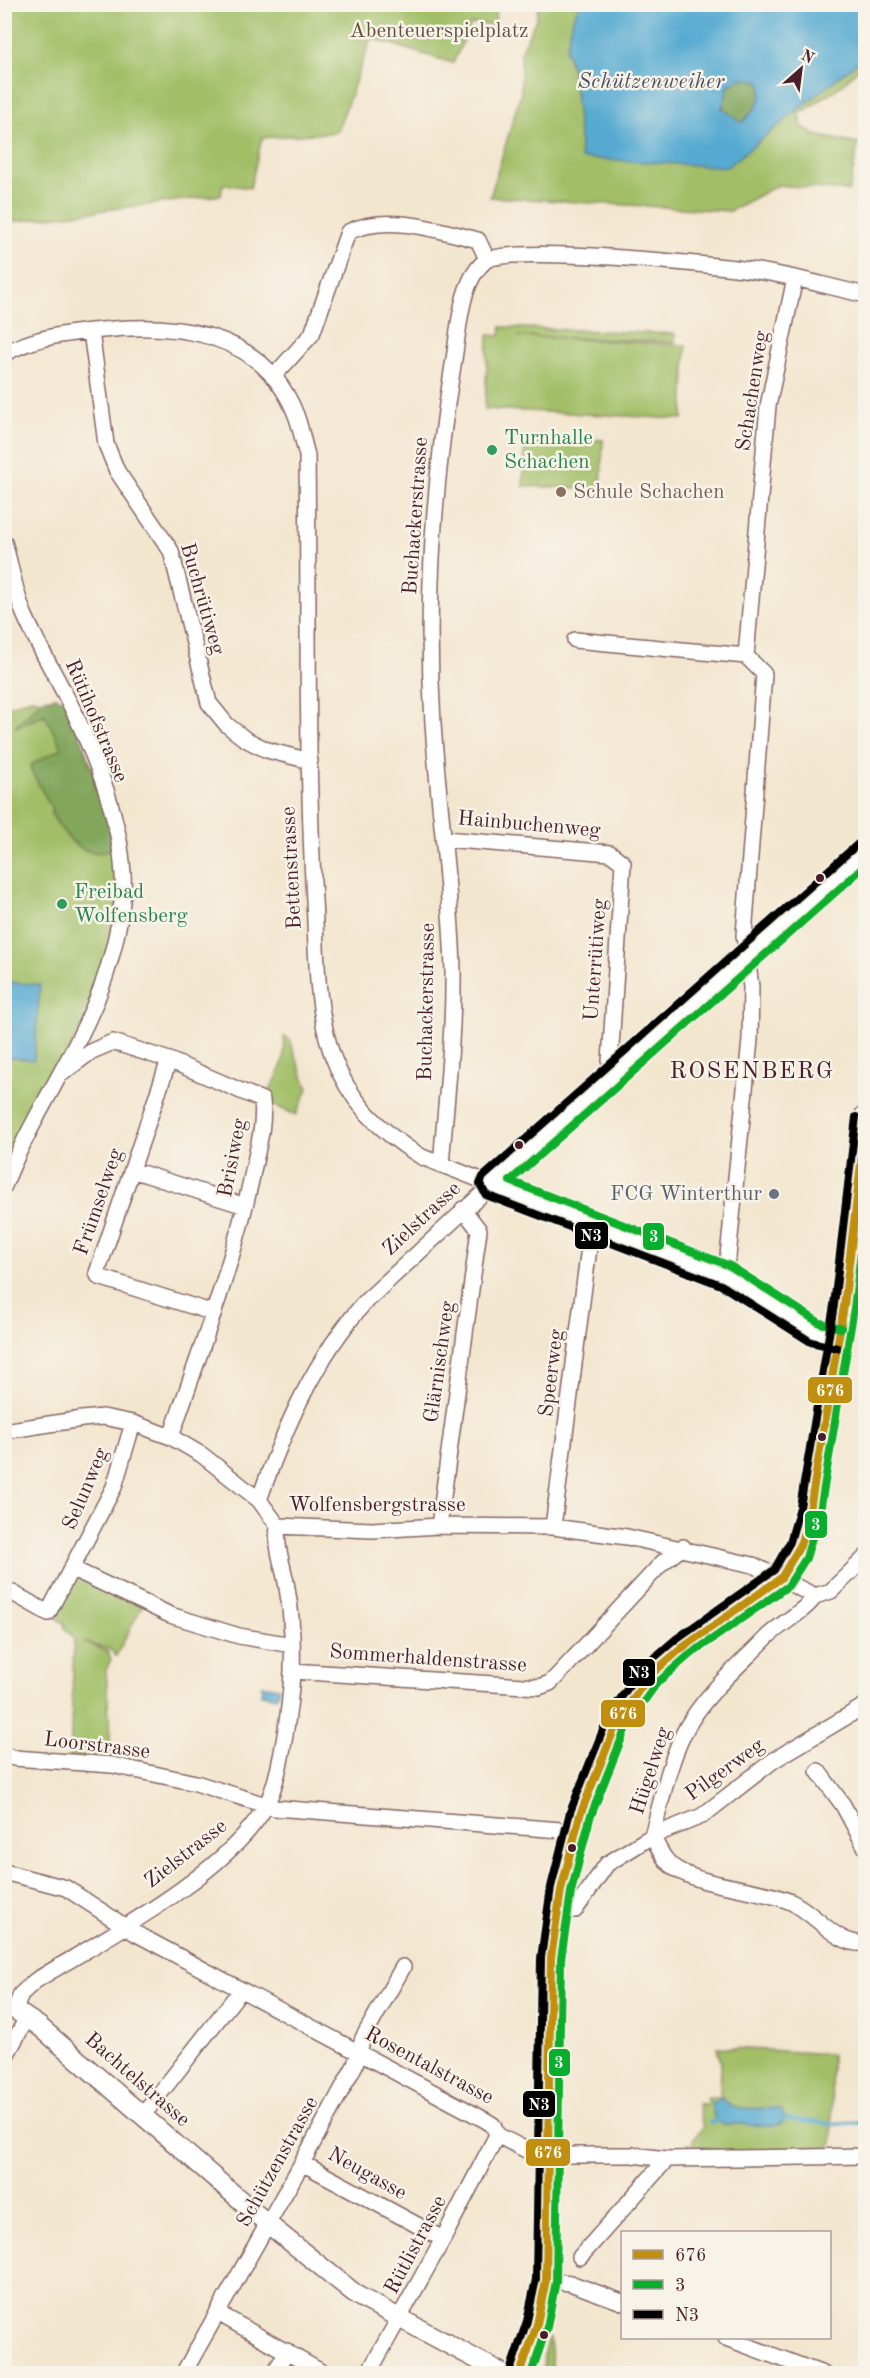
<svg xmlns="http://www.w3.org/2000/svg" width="870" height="2378" font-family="'Old Standard TT',serif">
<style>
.green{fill:#a2bf67;stroke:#766f49;stroke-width:1.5}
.forest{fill:#81a65c;stroke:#666244;stroke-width:1.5}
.water{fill:#57aad2;stroke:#50647e;stroke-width:1.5;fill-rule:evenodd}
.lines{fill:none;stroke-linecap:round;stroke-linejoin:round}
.stream{stroke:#57aad2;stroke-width:4}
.minor-casing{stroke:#856564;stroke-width:18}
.tertiary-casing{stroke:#856564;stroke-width:21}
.primary-casing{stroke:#856564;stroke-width:27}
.minor{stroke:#fff;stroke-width:15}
.tertiary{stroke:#fff;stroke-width:18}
.primary{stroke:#fff;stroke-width:24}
.bus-1-casing{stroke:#f7f3e8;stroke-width:12}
.bus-2-casing{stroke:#f7f3e8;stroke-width:12}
.bus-3-casing{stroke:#f7f3e8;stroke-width:12}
.bus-1{stroke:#c08f0f;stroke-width:8}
.bus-2{stroke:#07af2c;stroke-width:8}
.bus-3{stroke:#000;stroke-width:8}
.leisure-dot{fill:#2e9e5b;stroke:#f7f3e8;stroke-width:2}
.education-dot{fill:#8d6e63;stroke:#f7f3e8;stroke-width:2}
.bus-dot{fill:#4a1f2b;stroke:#f7f3e8;stroke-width:2}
.worship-dot{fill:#6b7280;stroke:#f7f3e8;stroke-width:2}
.labels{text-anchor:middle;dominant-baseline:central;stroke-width:5;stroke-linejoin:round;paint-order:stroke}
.park-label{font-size:21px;fill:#644f3d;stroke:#f7f3e8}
.street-label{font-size:21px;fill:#4a1f2b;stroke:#f7f3e8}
.leisure-label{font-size:21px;fill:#27864d;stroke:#f7f3e8;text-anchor:start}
.education-label{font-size:21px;fill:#785e54;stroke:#f7f3e8;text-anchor:start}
.worship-label{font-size:21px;fill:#5b616d;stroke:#f7f3e8;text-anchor:end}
.water-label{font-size:22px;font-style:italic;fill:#4f5065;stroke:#f7f3e8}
.quarter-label{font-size:24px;letter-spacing:1.5px;fill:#4a1f2b;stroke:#f7f3e8}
.line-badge{stroke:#f7f3e8;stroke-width:2}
.badge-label{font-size:16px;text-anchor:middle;font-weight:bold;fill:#fff}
</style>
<rect width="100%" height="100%" fill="#f7f3e8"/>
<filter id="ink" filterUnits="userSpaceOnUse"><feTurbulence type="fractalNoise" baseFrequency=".0167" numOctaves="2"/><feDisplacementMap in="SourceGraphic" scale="12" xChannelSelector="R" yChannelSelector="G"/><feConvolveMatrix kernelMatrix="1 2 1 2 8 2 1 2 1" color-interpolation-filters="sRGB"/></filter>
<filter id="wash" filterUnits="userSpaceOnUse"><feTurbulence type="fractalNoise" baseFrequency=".008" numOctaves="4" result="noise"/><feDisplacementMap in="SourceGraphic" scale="24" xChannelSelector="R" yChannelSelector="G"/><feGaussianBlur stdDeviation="1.35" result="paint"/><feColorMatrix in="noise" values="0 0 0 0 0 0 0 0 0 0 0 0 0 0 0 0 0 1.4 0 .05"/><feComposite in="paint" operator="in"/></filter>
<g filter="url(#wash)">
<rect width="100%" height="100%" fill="#f3e6cf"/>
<path class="green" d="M4,5L5,4L496,5L495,25L471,24L453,63L371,38L337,132L262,138L250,188L223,184L221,195L5,223Z
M538,5H865V62L842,85L800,114L802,126L815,135L858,144L849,191L778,185L730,211L490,197L521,93V52L537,17Z
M501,327L675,334V342L518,336L686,345L683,419L485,409L488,335L500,336Z
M525,437L603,440L601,489L523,486Z
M55,697L123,877L102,985L18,1151L5,1142V708L31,698L42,700Z
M284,1037L289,1039L308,1089L296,1115L262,1100C277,1083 287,1060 284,1037Z
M73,1569L142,1606L116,1656L111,1650L84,1642L108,1652L111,1659L106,1670L112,1765L70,1762L74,1638L65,1629L64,1623L48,1613Z
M717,2047L831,2054L832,2145L824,2151L703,2153L693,2148V2139L703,2128L698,2104H707V2097H720L721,2063Z
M548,2339H550L553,2373H546C542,2361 543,2351 548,2339Z"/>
<path class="forest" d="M742,78L760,81C765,99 754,110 742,123L722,109L729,85Z
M55,697L67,700L120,845C86,867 65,837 50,812L52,809L30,769L32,764L62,748L45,715L15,727L42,700Z"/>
<path class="water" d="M753,5L768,11L782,5L855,4L865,7V56L727,167L581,158L574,77L566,50L572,21L579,5ZM742,78L760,81C765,99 754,111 742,123L722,108L729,85Z
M9,982L40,985L34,1060L5,1057Z
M262,1685L279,1688L277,1697L261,1694Z
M722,2098C734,2114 762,2106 780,2109L786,2119C774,2135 742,2119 724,2125L715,2120L711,2103Z"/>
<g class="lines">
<path class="stream" d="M786,2119L832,2124L860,2122
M710,2123L716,2121"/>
</g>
</g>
<g filter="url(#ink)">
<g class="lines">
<defs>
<path id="minor" d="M91,331L106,444L117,471L171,551L209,703L227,725L245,739L267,750L310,761
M4,354C33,337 69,333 102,330C179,322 264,332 296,415C301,428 303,442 307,455C309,603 306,752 314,900C317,951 315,1008 333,1057C349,1101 383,1134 422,1157L726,1276L816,1333L839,1338
M273,377L312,334L348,232C387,213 438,230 478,240L487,259
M4,542C11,566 15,594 25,616C40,650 59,681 75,714C98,763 120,819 123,874C125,907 113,955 102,986C76,1056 31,1117 4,1186
M575,640L746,656
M445,839L610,853L623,863L609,1077
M169,1060L97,1273L99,1277L214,1313
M61,1074L92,1051L113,1042L169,1060L262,1100C265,1126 257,1150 252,1176C233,1265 200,1351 171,1437
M441,1165C446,1101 454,1035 453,970C451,887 438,805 433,723C425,601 434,478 454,359C459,329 460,282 485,261C506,244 720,265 757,271C794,276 829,287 866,295
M132,1170L245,1206
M726,1276L750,1040L751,987L744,935L764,674L746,656L768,406L795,278
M4,1431L82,1419L103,1417L133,1423L171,1437L202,1455L259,1500L278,1526L372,1530L439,1526L553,1527L627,1537L753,1565L815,1596L831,1591L866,1557
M259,1500C285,1427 314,1359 366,1301L609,1077L866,851
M439,1526L479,1230L463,1209
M553,1527L592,1224
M73,1569L170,1615L239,1636L292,1645
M4,1588L48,1613L114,1487L133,1423
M815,1596C809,1608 779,1625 767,1637C740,1665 706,1693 687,1727C669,1760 662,1800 652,1836C659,1848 664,1862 676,1869C708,1888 756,1887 791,1902C816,1913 837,1947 866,1943
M292,1671L539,1687L550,1683L558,1675L662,1563L683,1547
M4,1755L14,1758L112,1765L196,1783L275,1808L561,1830L575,1833
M818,1771L843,1805L866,1848
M4,1872L66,1888L135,1933L485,2120L493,2125L497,2135L530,2152L548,2155H632L667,2159L866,2156
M558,1908L575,1910L607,1864L652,1836L702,1816L774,1760L866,1705
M15,2010L21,1994L35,1981C103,1939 226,1875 265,1807C281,1781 291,1701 292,1670C293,1643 292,1615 287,1588C284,1567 275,1548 278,1526
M4,2059L27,2018
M143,2115L241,1990
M302,2163L443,2239
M580,2257L667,2159
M546,2280L570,2283L622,2302
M218,2313L325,2374
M726,2338L823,2374
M183,2374L302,2163L355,2065L363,2038L403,1967
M274,2374L287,2351
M368,2374L443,2239L497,2135"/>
<path id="tertiary" d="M4,2008L15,2010L39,2026L268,2224L358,2296L504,2374"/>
<path id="primary" d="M520,2374L537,2324L546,2280L551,1958L561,1890L580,1815L618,1720L649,1676L682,1648L781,1578C798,1558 804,1535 810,1509L844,1306L866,1118"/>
</defs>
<use href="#minor" class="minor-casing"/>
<use href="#tertiary" class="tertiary-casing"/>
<use href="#primary" class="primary-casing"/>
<use href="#minor" class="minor"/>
<use href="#tertiary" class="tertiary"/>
<use href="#primary" class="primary"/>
<defs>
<path id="bus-1" d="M520,2374L537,2324L546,2280L551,1958L561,1890L580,1815L618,1720L649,1676L682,1648L781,1578L800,1546L810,1509L844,1306L866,1122"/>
<path id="bus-2" d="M841,1328L820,1323L730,1266L510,1181L866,865
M531,2374L547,2327L556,2281L561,1959L571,1892L590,1818L627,1725L657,1683L688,1656L788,1586L806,1558L820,1511L854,1308L866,1213"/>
<path id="bus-3" d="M837,1348L811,1342L721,1285L486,1195L480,1184L483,1177L859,843
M510,2371L527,2321L536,2279L541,1958L551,1887L570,1812L609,1715L641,1669L676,1639L774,1570L790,1542L800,1507L834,1305L856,1117"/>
</defs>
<use href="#bus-1" class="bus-1-casing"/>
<use href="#bus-2" class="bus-2-casing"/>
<use href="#bus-3" class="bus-3-casing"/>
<use href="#bus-1" class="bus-1"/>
<use href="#bus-2" class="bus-2"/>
<use href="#bus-3" class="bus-3"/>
</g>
</g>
<g class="leisure-dot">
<circle cx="492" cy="450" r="6"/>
<circle cx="62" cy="904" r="6"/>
</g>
<circle class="education-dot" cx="561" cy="492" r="6"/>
<g class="bus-dot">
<circle cx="820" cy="878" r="5"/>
<circle cx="519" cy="1145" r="5"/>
<circle cx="822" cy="1437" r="5"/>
<circle cx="572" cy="1848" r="5"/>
<circle cx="544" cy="2335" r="5"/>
</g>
<circle class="worship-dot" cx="774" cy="1194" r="6"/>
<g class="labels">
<g class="park-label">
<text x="439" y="31">Abenteuerspielplatz</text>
</g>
<g class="street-label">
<text transform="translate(753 391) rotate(-81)">Schachenweg</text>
<text transform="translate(416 516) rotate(-86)">Buchackerstrasse</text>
<text transform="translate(202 599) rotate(74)">Buchrütiweg</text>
<text transform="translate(96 721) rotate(67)">Rütihofstrasse</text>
<text transform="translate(529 825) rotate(5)">Hainbuchenweg</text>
<text transform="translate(292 868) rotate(-93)">Bettenstrasse</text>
<text transform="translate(596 960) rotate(-86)">Unterrütiweg</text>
<text transform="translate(427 1002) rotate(-89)">Buchackerstrasse</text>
<text transform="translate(233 1158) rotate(-79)">Brisiweg</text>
<text transform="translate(99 1202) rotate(-71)">Frümselweg</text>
<text transform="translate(422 1219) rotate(-43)">Zielstrasse</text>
<text transform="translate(440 1362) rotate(-82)">Glärnischweg</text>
<text transform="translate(552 1373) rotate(-83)">Speerweg</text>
<text transform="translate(86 1489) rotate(-67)">Selunweg</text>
<text x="377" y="1505">Wolfensbergstrasse</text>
<text transform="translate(428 1659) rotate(4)">Sommerhaldenstrasse</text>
<text transform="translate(97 1746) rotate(7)">Loorstrasse</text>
<text transform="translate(725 1770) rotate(-36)">Pilgerweg</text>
<text transform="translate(651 1771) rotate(-72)">Hügelweg</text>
<text transform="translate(186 1854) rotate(-38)">Zielstrasse</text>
<text transform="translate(429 2066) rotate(28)">Rosentalstrasse</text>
<text transform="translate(137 2080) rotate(41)">Bachtelstrasse</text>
<text transform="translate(278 2162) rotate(-61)">Schützenstrasse</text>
<text transform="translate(367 2174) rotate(29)">Neugasse</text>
<text transform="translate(416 2245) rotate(-62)">Rütlistrasse</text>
</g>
<g class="leisure-label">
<text x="504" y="438">Turnhalle<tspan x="504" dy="24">Schachen</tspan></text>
<text x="74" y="892">Freibad<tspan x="74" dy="24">Wolfensberg</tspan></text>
</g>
<g class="education-label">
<text x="573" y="492">Schule Schachen</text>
</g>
<g class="worship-label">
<text x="762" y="1194">FCG Winterthur</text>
</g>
<g class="water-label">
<text x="651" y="82">Schützenweiher</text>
</g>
<g class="quarter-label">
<text x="752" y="1072">ROSENBERG</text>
</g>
</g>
<g class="line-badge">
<rect x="574" y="1221" width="35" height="29" rx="6" fill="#000"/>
<rect x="642" y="1222" width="23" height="29" rx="6" fill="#07af2c"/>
<rect x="807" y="1376" width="46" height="28" rx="6" fill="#c08f0f"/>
<rect x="804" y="1510" width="24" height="29" rx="6" fill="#07af2c"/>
<rect x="622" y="1658" width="34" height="29" rx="6" fill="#000"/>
<rect x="600" y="1699" width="46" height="29" rx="6" fill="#c08f0f"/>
<rect x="548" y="2048" width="23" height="29" rx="6" fill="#07af2c"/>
<rect x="522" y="2090" width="34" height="28" rx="6" fill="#000"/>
<rect x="525" y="2138" width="46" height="29" rx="6" fill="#c08f0f"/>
</g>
<g class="badge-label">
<text x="591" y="1241">N3</text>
<text x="654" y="1242">3</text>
<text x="830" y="1396">676</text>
<text x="816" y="1530">3</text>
<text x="639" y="1678">N3</text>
<text x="623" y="1719">676</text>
<text x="559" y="2068">3</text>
<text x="539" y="2110">N3</text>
<text x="548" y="2158">676</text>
</g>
<rect width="870" height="2378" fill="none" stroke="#f7f3e8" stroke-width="24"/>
<rect x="621" y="2231" width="210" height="108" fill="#f7f3e8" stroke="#b29e9c" stroke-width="1.5"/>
<rect x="633" y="2250" width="30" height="9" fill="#c08f0f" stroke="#b29e9c" stroke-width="1.5"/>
<text x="675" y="2261" font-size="18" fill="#4a1f2b">676</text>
<rect x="633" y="2280" width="30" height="9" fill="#07af2c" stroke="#b29e9c" stroke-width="1.5"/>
<text x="675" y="2291" font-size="18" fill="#4a1f2b">3</text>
<rect x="633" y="2310" width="30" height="9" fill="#000000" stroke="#b29e9c" stroke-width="1.5"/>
<text x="675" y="2321" font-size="18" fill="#4a1f2b">N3</text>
<g transform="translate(801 69) rotate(28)" stroke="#f7f3e8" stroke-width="4.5" paint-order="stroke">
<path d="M0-4.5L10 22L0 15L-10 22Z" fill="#4a1f2b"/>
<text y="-9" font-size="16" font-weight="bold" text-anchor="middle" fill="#4a1f2b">N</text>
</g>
</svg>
